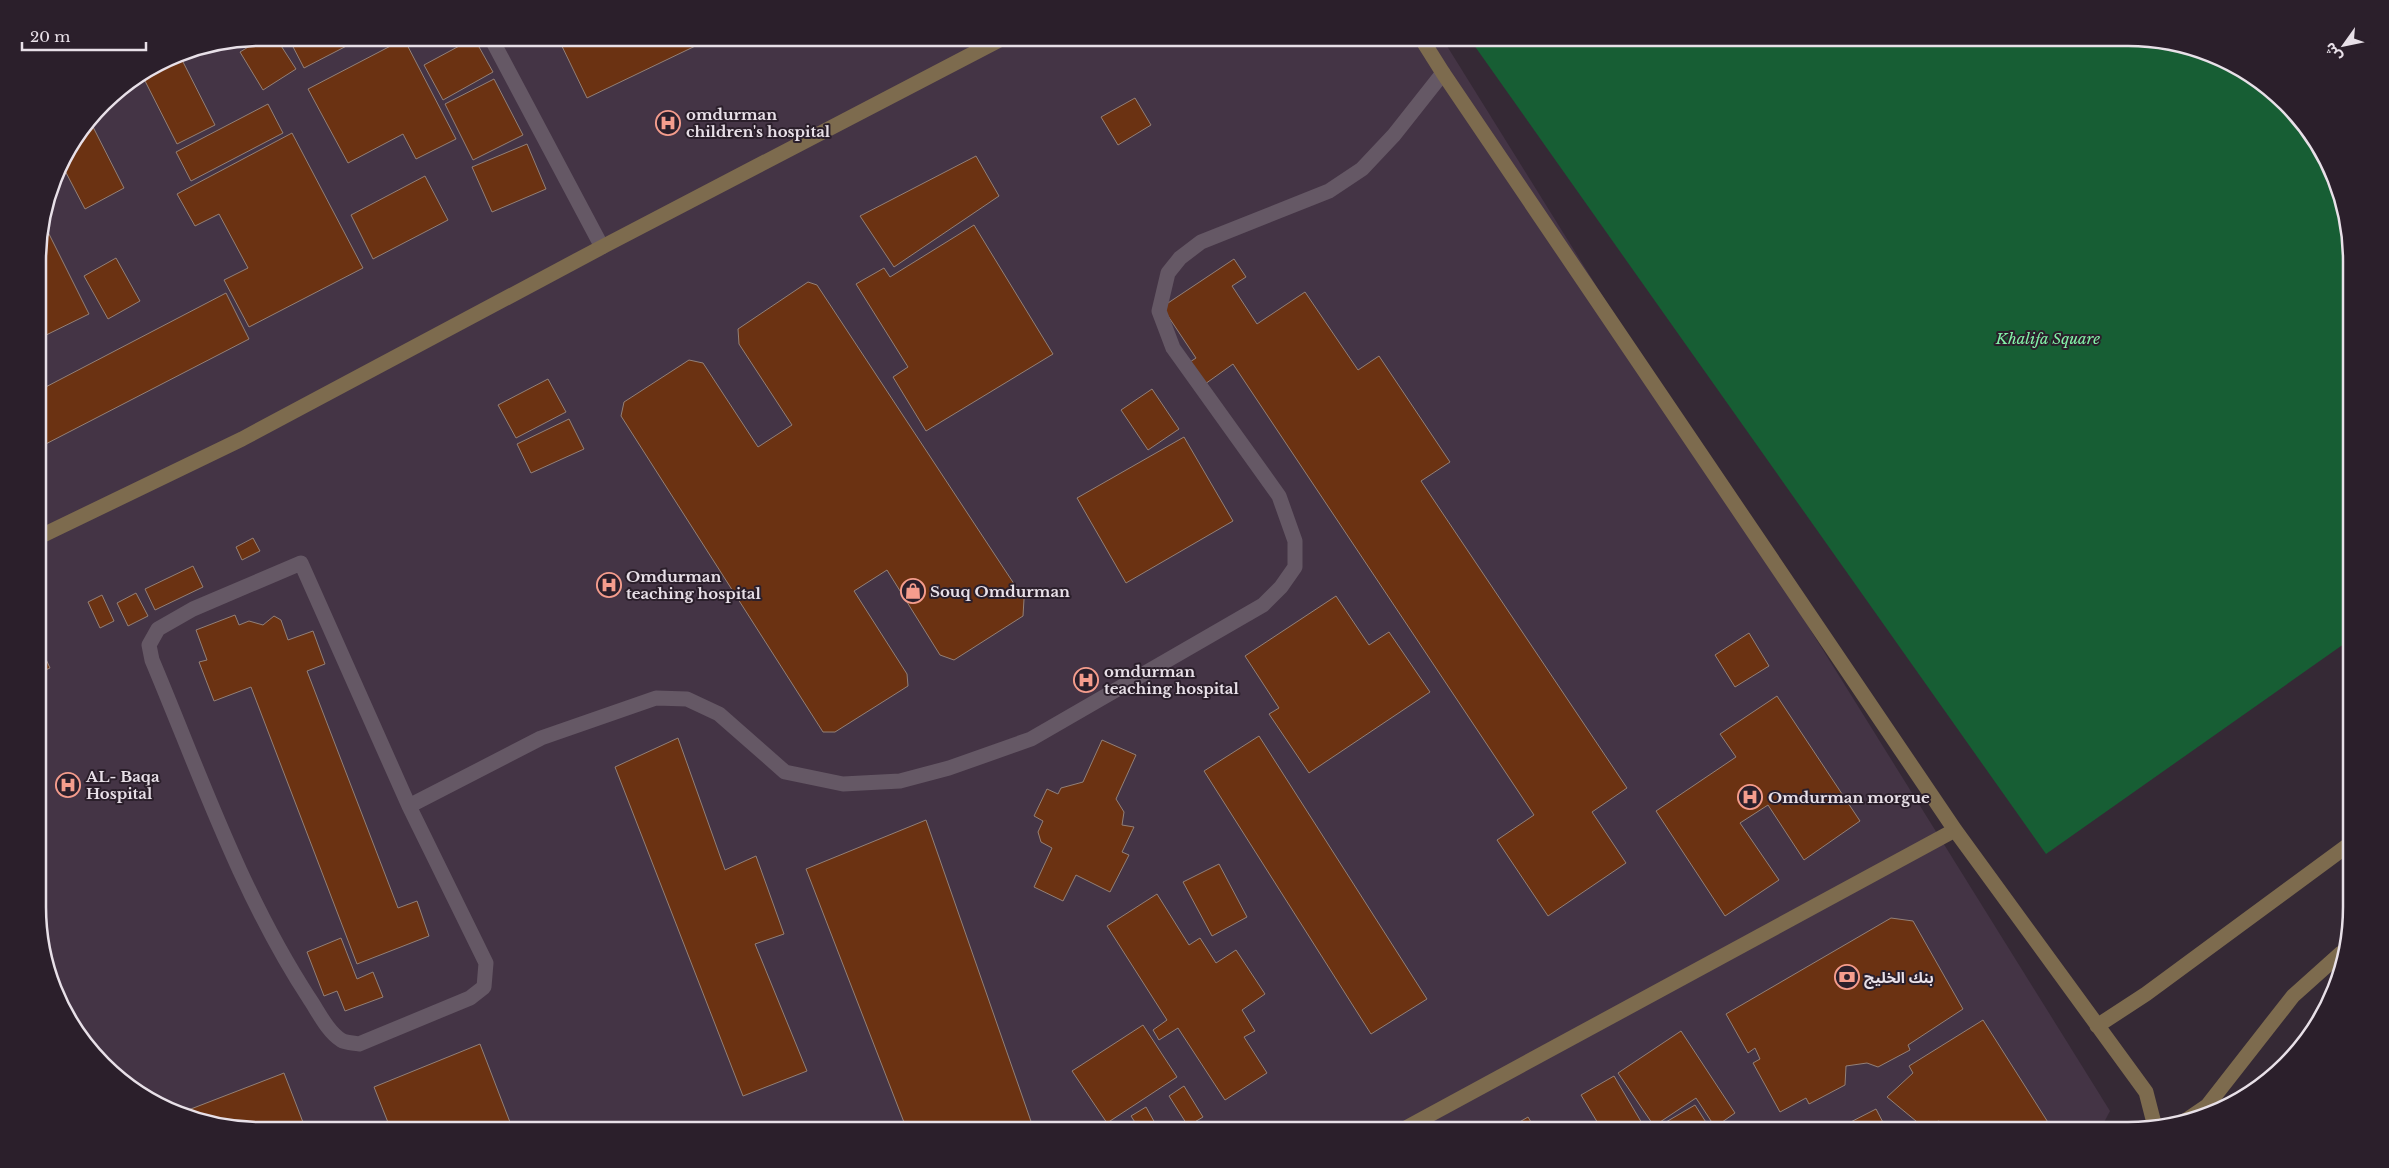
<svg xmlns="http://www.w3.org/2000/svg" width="2389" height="1168" font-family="'Libre Baskerville','Noto Sans Arabic',serif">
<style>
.built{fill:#443445}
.green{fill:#175e34}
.building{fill:#6b3212;stroke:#938077}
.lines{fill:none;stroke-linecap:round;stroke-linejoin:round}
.lane{stroke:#655865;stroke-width:15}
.street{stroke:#655865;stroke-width:15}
.secondary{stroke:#7d6b4e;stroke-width:15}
.labels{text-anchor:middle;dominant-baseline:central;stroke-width:4;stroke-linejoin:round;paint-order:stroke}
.poi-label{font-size:15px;font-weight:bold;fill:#e8e0e8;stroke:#2b1f2b;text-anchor:start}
.park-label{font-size:15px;font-style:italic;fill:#84f3a9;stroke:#2b1f2b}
.rim{fill:none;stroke:#e8e0e8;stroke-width:2.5}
</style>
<rect width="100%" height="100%" fill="#352935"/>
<path class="built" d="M261,38H1442L2110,1111L2100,1130H261L163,1108L84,1043L54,992L39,936L38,246L61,162L114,93L176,54Z"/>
<path class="green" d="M1469,38H2128L2226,60L2305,125L2335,176L2350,232L2351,639L2046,854Z"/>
<path class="building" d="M263,38H276L296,69L263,90L240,52Z
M297,38H362L304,68L290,41Z
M474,38L493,72L443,100L424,65Z
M558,38H712L587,98Z
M404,39L456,139L416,159L403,134L348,163L308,89Z
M176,54H179L215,125L177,144L142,75Z
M494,79L523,135L473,160L445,104Z
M1135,98L1151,125L1118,145L1101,117Z
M268,104L283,133L191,181L176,152Z
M91,123L124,188L85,209L61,163Z
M292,133L363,268L249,327L224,280L248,268L219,214L195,226L177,194Z
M527,144L546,189L492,212L472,167Z
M976,156L999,196L894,267L860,216Z
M425,176L448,220L373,259L351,215Z
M44,224L89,314L40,338L38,335V246Z
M974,225L1053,354L926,431L893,377L908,367L856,284L884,268L890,277Z
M116,258L140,301L108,319L84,276Z
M1234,259L1246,277L1232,286L1257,324L1305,292L1358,370L1379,356L1450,462L1421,481L1627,788L1592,812L1626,863L1548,916L1497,840L1534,815L1233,364L1205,384L1190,362L1196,358L1162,307Z
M808,282L817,285L1024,599L1023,616L954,660L940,655L887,570L854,591L907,674L908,686L835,732H823L621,416L624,402L689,360L703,363L758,447L792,425L739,344L738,329Z
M226,293L249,339L38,448V391Z
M548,379L566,412L516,438L498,405Z
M1152,389L1179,429L1148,450L1121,410Z
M569,419L584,449L531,473L517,444Z
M1184,437L1233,521L1126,583L1077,498Z
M253,538L260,551L242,560L236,547Z
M193,566L203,587L155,610L145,589Z
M136,593L148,616L128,626L117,603Z
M102,595L114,621L100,628L88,602Z
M1336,596L1369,645L1389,632L1430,692L1309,773L1269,714L1279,708L1245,656Z
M235,615L239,625L249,621L263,625L274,616L281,620L288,640L313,631L325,664L307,671L398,908L417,901L429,936L357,964L251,687L214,701L199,662L207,660L196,630Z
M1749,633L1769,666L1735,687L1715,655Z
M39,644L50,668L39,673Z
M1777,696L1860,821L1804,860L1768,805L1740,823L1779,880L1725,916L1656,811L1736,757L1720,734Z
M1259,736L1427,999L1371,1034L1204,771Z
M678,738L725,870L756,856L784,934L755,944L807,1071L743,1096L615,767Z
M1102,740L1136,755L1116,799L1124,812L1122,825L1134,827L1122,852L1129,855L1110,892L1076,875L1063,901L1034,887L1052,848L1041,842L1038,832L1043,821L1034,816L1047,789L1058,794L1061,788L1083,782Z
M926,820L1034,1130H907L806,869Z
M1219,864L1247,917L1212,936L1183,882Z
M1157,894L1189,945L1200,938L1216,963L1236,950L1265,994L1242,1010L1255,1031L1244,1037L1267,1073L1225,1100L1178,1028L1159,1040L1153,1030L1167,1020L1107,926Z
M1891,918L1913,921L1963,1009L1908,1045L1910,1050L1878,1067L1867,1063L1846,1066L1845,1085L1809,1104L1806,1098L1780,1112L1753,1063L1760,1059L1755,1048L1748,1053L1726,1014Z
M341,938L357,979L373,972L383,997L345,1011L337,991L324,996L307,952Z
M49,973L60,1002L54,992Z
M1983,1020L2051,1127L2049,1130H1950L1939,1121L1922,1126L1887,1097L1913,1073L1909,1066Z
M1143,1025L1177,1077L1107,1123L1072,1071Z
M1681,1031L1735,1113L1715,1127L1696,1098L1654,1126L1618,1073Z
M480,1044L513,1130H391L374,1087Z
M284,1073L306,1130H261L183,1112Z
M1614,1076L1646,1130H1602L1581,1095Z
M1184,1086L1203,1117L1188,1126L1169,1096Z
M1695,1105L1709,1127L1704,1130L1654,1129Z
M1146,1107L1155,1123L1140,1130L1131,1116Z
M1876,1109L1887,1130H1838L1837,1129Z
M1528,1117L1536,1130H1506Z
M1578,1124L1582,1130H1568Z"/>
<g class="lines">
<path class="lane" d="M301,563L409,806L486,963L484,987L470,998L359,1044C354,1043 346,1043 341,1040C327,1031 318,1011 309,998C241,894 200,774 152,660L149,645L158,629L193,609Z
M409,806L541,738L656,698L687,699L719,714L785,772L843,784L900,781L949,768L1031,739L1263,605L1281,587L1295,567V541L1279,496L1173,348L1159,311L1168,273L1180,258L1201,242L1329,191L1362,169L1394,135L1443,73"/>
<path class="street" d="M491,38L602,247"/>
<path class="secondary" d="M1421,38L1443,73L1955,830L2146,1092L2155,1127
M39,537L242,439L602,247L1003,38
M2097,1026L2146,994L2351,843
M2185,1121L2207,1106L2293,996L2341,953
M1402,1130L1955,830"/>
</g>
<defs>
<symbol id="hospital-ring" viewBox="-11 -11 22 22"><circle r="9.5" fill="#2b1f2b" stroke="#f59d8d" stroke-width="1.5"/><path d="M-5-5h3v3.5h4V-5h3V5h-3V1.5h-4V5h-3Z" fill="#f59d8d"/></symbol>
<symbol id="shop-ring" viewBox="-11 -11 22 22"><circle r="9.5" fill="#2b1f2b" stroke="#f59d8d" stroke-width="1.5"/><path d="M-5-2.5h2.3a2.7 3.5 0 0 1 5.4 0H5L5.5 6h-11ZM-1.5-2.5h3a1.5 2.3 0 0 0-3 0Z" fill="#f59d8d"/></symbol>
<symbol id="bank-ring" viewBox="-11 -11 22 22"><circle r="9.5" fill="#2b1f2b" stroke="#f59d8d" stroke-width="1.5"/><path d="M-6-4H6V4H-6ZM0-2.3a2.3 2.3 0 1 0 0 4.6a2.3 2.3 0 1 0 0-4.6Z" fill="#f59d8d"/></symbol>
</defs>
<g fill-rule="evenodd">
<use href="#hospital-ring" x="654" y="109" width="28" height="28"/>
<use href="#hospital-ring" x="595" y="571" width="28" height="28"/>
<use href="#shop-ring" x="899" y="577" width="28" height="28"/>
<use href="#hospital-ring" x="1072" y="666" width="28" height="28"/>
<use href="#hospital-ring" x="54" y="771" width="28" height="28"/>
<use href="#hospital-ring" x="1736" y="783" width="28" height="28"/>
<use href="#bank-ring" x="1833" y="963" width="28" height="28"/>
</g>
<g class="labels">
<g class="poi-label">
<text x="686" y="114">omdurman<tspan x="686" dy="17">children's hospital</tspan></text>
<text x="626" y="576">Omdurman<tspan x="626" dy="17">teaching hospital</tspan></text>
<text x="930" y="591">Souq Omdurman</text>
<text x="1104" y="671">omdurman<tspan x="1104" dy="17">teaching hospital</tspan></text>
<text x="86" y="776">AL- Baqa<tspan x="86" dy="17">Hospital</tspan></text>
<text x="1768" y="797">Omdurman morgue</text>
<text x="1864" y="977">بنك الخليج</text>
</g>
<g class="park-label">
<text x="2048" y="338">Khalifa Square</text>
</g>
</g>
<path d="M0 0H2389V1168H0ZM261 46H2128A215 215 0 0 1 2343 261V907A215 215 0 0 1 2128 1122H261A215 215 0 0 1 46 907V261A215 215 0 0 1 261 46Z" fill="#2b1f2b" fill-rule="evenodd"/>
<path class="rim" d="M261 46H2128A215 215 0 0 1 2343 261V907A215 215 0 0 1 2128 1122H261A215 215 0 0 1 46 907V261A215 215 0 0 1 261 46Z"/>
<g transform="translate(2344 45) rotate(237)" stroke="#2b1f2b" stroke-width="4" paint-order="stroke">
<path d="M0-4L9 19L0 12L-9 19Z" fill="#e8e0e8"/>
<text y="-8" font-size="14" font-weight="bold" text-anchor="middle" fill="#e8e0e8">ش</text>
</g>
<path d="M22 42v8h124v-8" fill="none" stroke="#e8e0e8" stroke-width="2.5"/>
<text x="30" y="42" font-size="15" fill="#e8e0e8" stroke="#2b1f2b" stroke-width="4" paint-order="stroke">20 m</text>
</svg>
